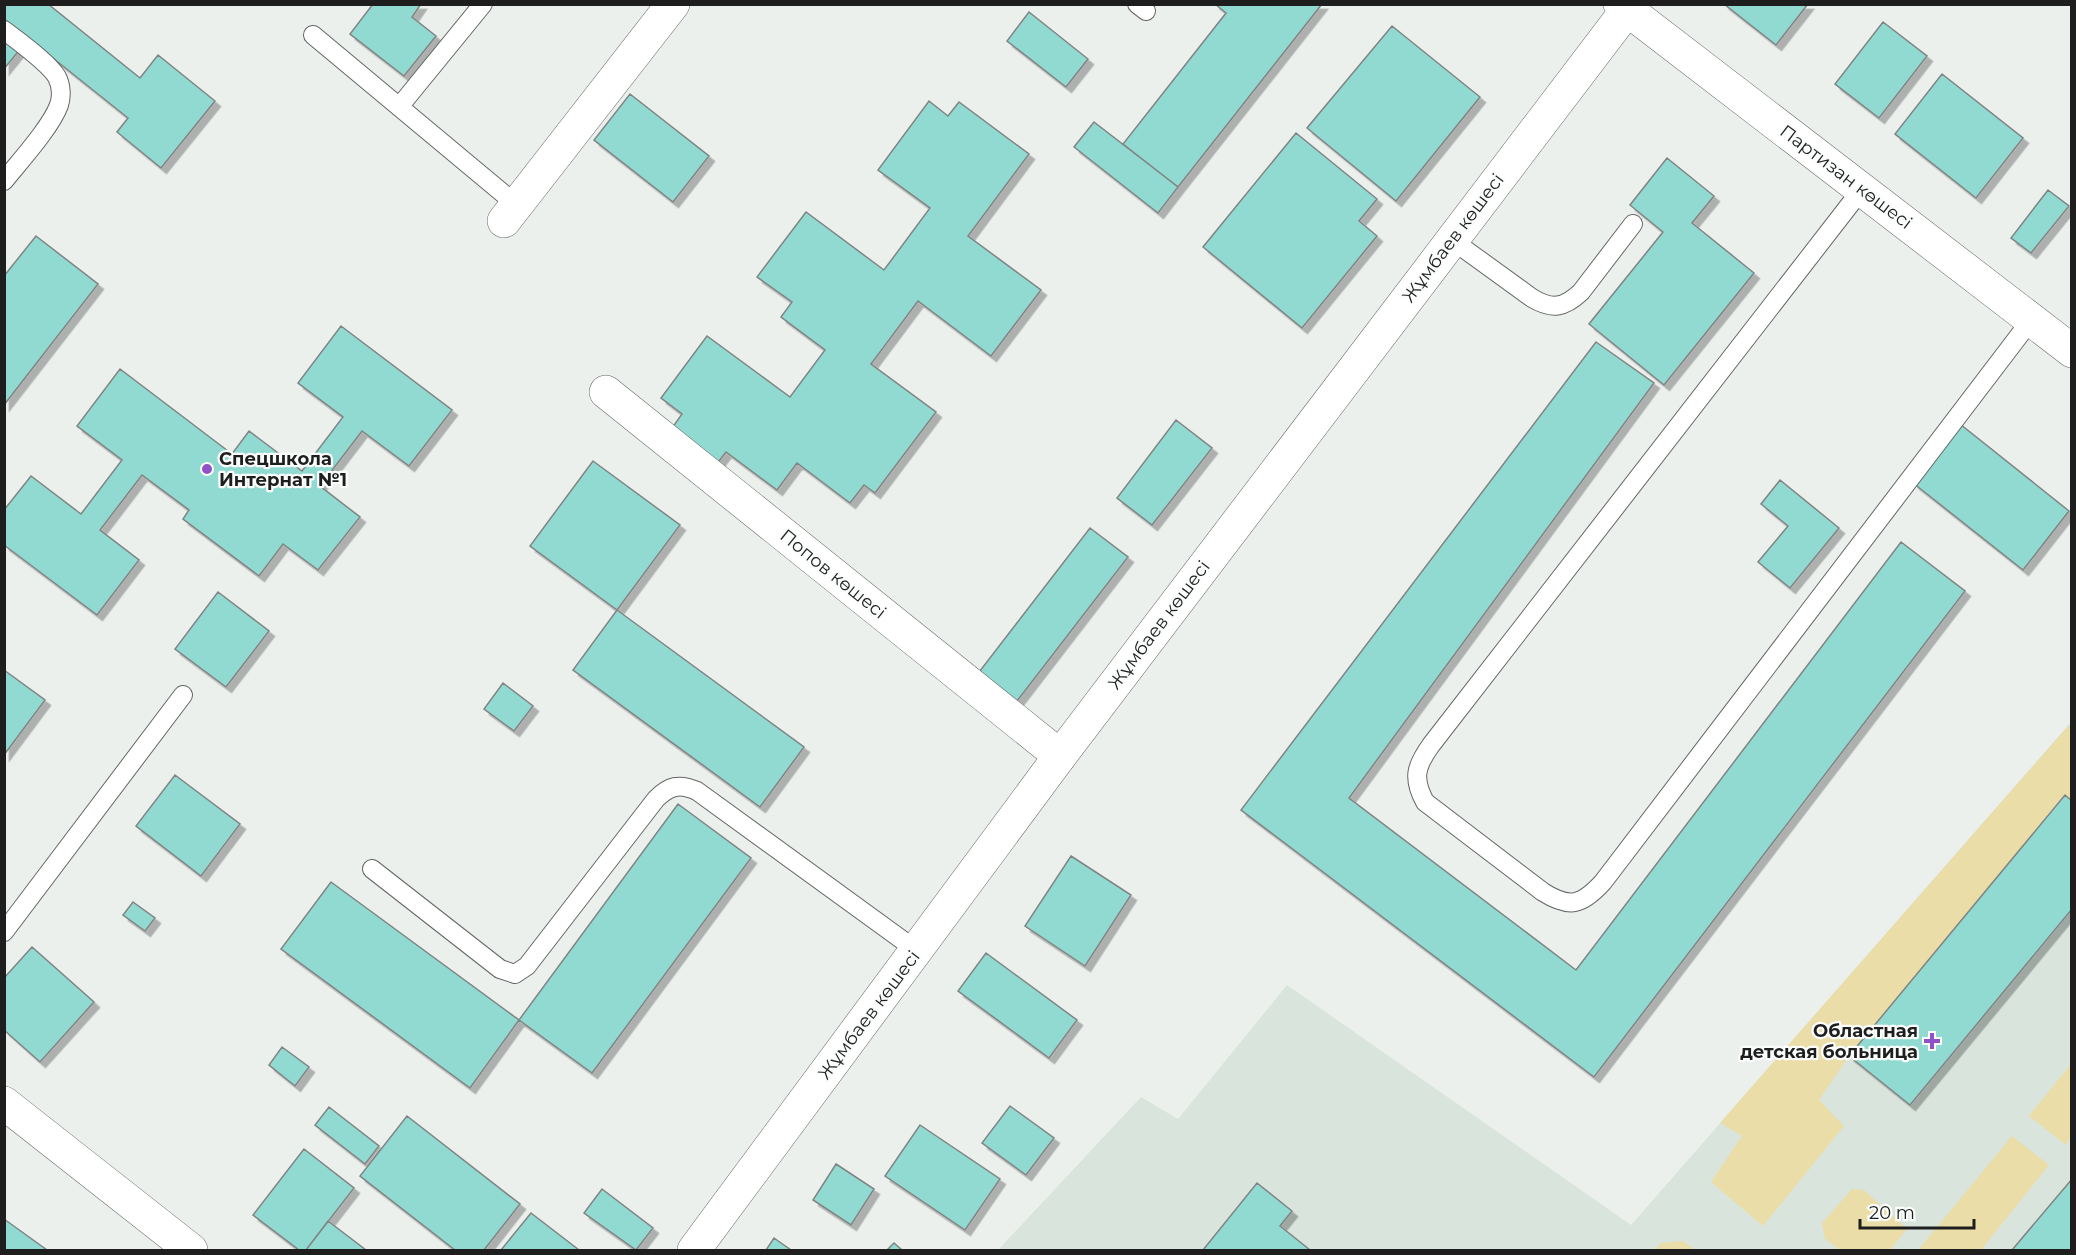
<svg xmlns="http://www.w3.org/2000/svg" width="2076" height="1255" font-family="Montserrat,sans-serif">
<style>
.built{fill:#d9e4dd}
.green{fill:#ebdda7}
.building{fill:#91dad1;stroke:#808483;stroke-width:1.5;filter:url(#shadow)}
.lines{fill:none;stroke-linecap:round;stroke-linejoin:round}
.service-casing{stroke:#646765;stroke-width:20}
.minor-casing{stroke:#646765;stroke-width:34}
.tertiary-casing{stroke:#646765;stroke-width:34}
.service{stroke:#fff;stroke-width:18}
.minor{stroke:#fff;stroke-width:33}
.tertiary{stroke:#fff;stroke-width:33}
.poi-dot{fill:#9151c7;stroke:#fafdfb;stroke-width:2}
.labels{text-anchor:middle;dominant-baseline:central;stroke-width:4.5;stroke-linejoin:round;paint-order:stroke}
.street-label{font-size:18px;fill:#1d1e1d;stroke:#fafdfb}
.poi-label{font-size:18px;font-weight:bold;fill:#1d1e1d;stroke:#fafdfb;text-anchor:start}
</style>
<defs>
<filter id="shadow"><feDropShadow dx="5.5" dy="5.5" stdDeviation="0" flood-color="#0004"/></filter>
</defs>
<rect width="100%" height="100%" fill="#ecf0ed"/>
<path class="built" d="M2071,722V1250H998L1141,1097L1178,1119L1287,985L1631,1225Z"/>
<path class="green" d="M2068,726L2072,729L2071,801L2064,795L1849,1056L1819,1100L1844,1126L1763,1226L1711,1182L1742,1136L1720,1123Z
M2071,1064V1137L2066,1145L2029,1116Z
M2012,1136L2049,1165L1981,1250H1918Z
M1852,1189L1864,1190L1907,1229L1890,1250H1840L1825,1239L1822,1223Z
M1683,1241L1695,1250H1655L1661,1243Z"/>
<path class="building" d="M4,4H48L140,78L158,55L215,101L161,168L117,132L128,118L4,19Z
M373,4H421L412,17L436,36L404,76L350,34Z
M1215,4H1322L1178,187L1123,144L1226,13Z
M1724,4H1808L1776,45Z
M1029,12L1088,59L1066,87L1007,41Z
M1883,22L1927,56L1879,118L1835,84Z
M1392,26L1480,97L1396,201L1307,128Z
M4,35L21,48L4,69Z
M1942,74L2023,138L1976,198L1895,134Z
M630,94L709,156L673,202L594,140Z
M929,101L948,116L959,102L1029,154L968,236L1041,290L991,356L918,301L871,364L936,412L875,493L864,485L850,503L797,463L777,490L726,452L716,465L670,431L682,414L661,398L707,336L790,397L825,350L781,317L792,302L757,277L806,212L884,270L930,208L878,170Z
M1094,122L1178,187L1158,213L1074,147Z
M1296,133L1377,199L1359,221L1377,236L1302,328L1203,247Z
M1667,158L1714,196L1692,223L1754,273L1664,385L1589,324L1663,232L1630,205Z
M2048,190L2069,206L2031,253L2011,238Z
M36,236L98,284L4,405V276Z
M341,326L452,410L409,466L362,431L320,486L360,517L318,570L283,544L259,576L183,519L189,510L142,475L100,530L139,560L97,615L4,545V510L31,476L81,514L122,460L77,426L120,369L232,454L249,431L302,471L343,417L298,383Z
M1596,342L1654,383L1349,798L1576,970L1901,542L1965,591L1594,1077L1241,810Z
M1176,420L1212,448L1152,525L1117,498Z
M1960,424L2069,511L2023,570L1913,483Z
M593,461L680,525L617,610L530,546Z
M1780,480L1839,528L1790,588L1758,562L1788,526L1761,504Z
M1090,528L1128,557L1014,705L976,676Z
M218,592L269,631L226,687L175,649Z
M617,610L804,747L760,807L573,670Z
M4,670L45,700L4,755Z
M503,683L533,706L514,731L484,709Z
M175,775L240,824L201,876L136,826Z
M2065,795L2072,801V909L1910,1105L1849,1056Z
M678,804L751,858L592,1073L519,1020Z
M1071,856L1131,895L1085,966L1025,926Z
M331,882L519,1020L470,1088L281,949Z
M133,902L155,918L145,931L123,915Z
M32,947L94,1002L40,1062L4,1030V978Z
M986,953L1077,1020L1049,1058L958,991Z
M282,1047L309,1067L295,1086L269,1065Z
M1010,1106L1054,1138L1026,1175L982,1143Z
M329,1107L379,1146L365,1164L315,1125Z
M407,1116L520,1204L484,1250H455L360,1176Z
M920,1125L1000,1179L965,1230L885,1176Z
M304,1149L354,1188L306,1250H299L253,1215Z
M836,1164L874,1189L851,1225L813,1200Z
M2072,1179V1250H2012Z
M1257,1183L1292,1211L1280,1226L1310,1250H1203Z
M602,1189L653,1228L636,1250L584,1213Z
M531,1213L579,1250H501Z
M4,1219L47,1250H4Z
M328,1221L366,1250H306Z
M774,1238L791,1250H766Z
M894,1243L902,1250H887Z"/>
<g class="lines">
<defs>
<path id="service" d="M1137,4L1146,11
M4,30C18,41 49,63 57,77C61,85 62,96 59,105C51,127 20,161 4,181
M313,35L517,205
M399,107L483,4
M1862,189L1431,745C1416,766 1412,778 1425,802L1543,892C1570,909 1582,905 1603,882L2031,320
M1452,240L1532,298C1552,310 1564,308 1581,292L1633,224
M372,869L500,969L515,974L527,966L656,799C669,786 679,783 697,791L916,950
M4,932L183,695"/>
<path id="minor" d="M504,221L673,4
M606,392L1060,756
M4,1103L191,1250"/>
<path id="tertiary" d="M1620,4L2072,351
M694,1250L1060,756L1627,10"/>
</defs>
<use href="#service" class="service-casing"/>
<use href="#minor" class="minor-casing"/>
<use href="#tertiary" class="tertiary-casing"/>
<use href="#service" class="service"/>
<use href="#minor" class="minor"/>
<use href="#tertiary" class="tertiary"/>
</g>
<g class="poi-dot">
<circle cx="207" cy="469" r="6"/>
<path d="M1929 1032h6v6h6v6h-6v6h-6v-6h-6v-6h6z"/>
</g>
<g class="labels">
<g class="street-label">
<text transform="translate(1846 177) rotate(37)">Партизан көшесі</text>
<text transform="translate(1453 238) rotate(-53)">Жұмбаев көшесі</text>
<text transform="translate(833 574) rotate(39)">Попов көшесі</text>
<text transform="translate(1159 625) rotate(-53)">Жұмбаев көшесі</text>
<text transform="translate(869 1015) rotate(-53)">Жұмбаев көшесі</text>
</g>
<g class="poi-label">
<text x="219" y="459">Спецшкола<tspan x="219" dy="21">Интернат №1</tspan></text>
<text x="1918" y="1031" text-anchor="end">Областная<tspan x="1918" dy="21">детская больница</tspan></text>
</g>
</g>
<rect width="2076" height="1255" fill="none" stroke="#1d1e1d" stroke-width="12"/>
<path d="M1860 1219v9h114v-9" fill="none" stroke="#1d1e1d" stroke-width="3"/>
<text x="1869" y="1219" font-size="18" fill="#1d1e1d" stroke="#fafdfb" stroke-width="4.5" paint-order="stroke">20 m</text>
</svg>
